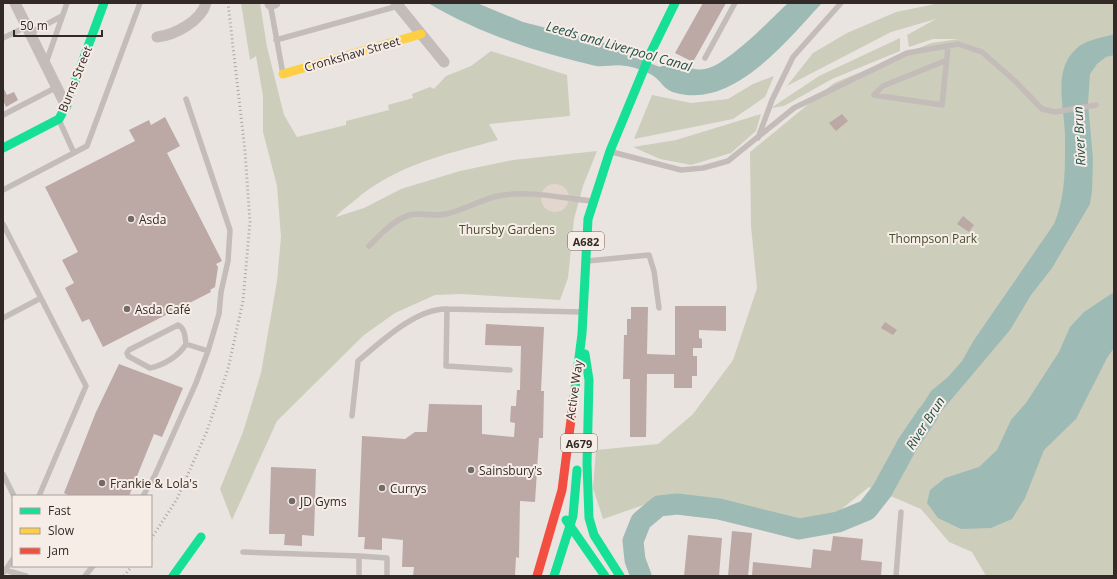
<svg xmlns="http://www.w3.org/2000/svg" width="1117" height="579" font-family="'Open Sans',sans-serif">
<style>
.green{fill:#cdcdbc}
.plaza{fill:#e3d6ce}
.water{fill:#9ebab5}
.lines{fill:none;stroke-linecap:round;stroke-linejoin:round}
.river{stroke:#9ebab5;stroke-width:21}
.building{fill:#bca8a4}
.lane{stroke:#c3bcb9;stroke-width:5.5}
.street{stroke:#c3bcb9;stroke-width:11}
.fast{stroke:#16e098;stroke-width:9}
.slow{stroke:#ffcf43;stroke-width:9}
.jam{stroke:#f24e42;stroke-width:9}
.rail{stroke:#aba6a3;stroke-width:3;stroke-dasharray:1 3;stroke-linecap:butt}
.poi-dot{fill:#736b68;stroke:#f7ede7;stroke-width:1.5}
.labels{text-anchor:middle;dominant-baseline:central;stroke-width:4;stroke-linejoin:round;paint-order:stroke}
.shield{fill:#f7ede7;stroke:#6e6461;stroke-width:1}
.shield-label{font-size:11px;font-weight:bold;fill:#332a28}
.street-label{font-size:12px;fill:#332a28;stroke:#f7ede7}
.poi-label{font-size:12px;fill:#332a28;stroke:#f7ede7;text-anchor:start}
.park-label{font-size:12px;fill:#474e2f;stroke:#f7ede7}
.water-label{font-size:13px;font-style:italic;fill:#234f4b;stroke:#f7ede7}
</style>
<rect width="100%" height="100%" fill="#eae4e0"/>
<path class="green" d="M241,3H260L267,47L284,115L297,137L346,125V121L389,110L388,105L413,98L412,94L430,87L434,89L446,76L471,66L491,51L567,75L570,116L489,124L498,140C447,154 395,165 354,201C348,206 340,211 336,217L364,208L401,189L460,171L513,160L597,151L583,186L574,219L568,278L560,300L461,294L435,295L395,313L364,335L277,421L232,520L220,489L243,432L261,373L277,281L281,237L277,186L263,132V96L256,56L250,60Z
M940,3H1114V34L1084,44L1111,55H1114V576H986L972,552L949,542L921,509L869,487L833,516L788,520L705,502L661,499L603,519L593,488L596,450L658,444L693,414L733,360L757,288L751,226L750,152L834,83L931,43L959,39H933L909,47L907,35L936,19L891,32L787,86L813,53L847,33L896,12Z
M900,38V51L832,79L784,106L771,108L819,76Z
M774,76L765,97L733,119L634,139L652,95L691,103L728,99L753,84Z
M761,114L756,131L731,153L691,165L660,159L633,147L676,140Z"/>
<path class="plaza" d="M541 198a14 14 0 1 1 28 0a14 14 0 1 1-28 0Z"/>
<path class="water" d="M428,3H477L523,22L613,45L631,56L660,67C673,59 689,72 705,69C727,65 770,20 788,3H822C787,40 734,109 676,93C664,91 661,80 652,75C645,71 634,67 626,66C616,64 606,67 596,66C537,52 480,34 428,3Z
M1114,34V55L1106,57L1097,64L1090,74L1088,103L1093,159L1092,191L1090,204L1052,268L1031,295L1010,330L918,439L904,434L931,391L948,377L962,361L974,340L1054,224C1066,196 1065,167 1065,137C1065,109 1052,72 1075,50C1084,40 1101,38 1114,34Z
M1114,292V348L1107,358L1076,419L1044,450L1025,498L1012,519L991,528L961,529L938,518L927,503L930,490L945,478L979,467L997,450L1011,420L1026,403L1059,352L1070,327L1084,312Z"/>
<g class="lines">
<path class="river" d="M641,576L635,560L633,541L641,521L659,506L677,504L719,509L799,529L838,522L867,510L882,491L907,445L928,414"/>
</g>
<path class="building" d="M703,3H726L693,62L675,53Z
M3,87L7,95L14,92L18,100L6,107L3,100Z
M842,114L848,121L836,131L829,123Z
M165,117L180,146L167,153L222,261L216,264L218,267L215,287L210,290L211,292L103,347L89,319L82,322L65,288L74,283L62,260L78,252L45,187L135,141L129,130L149,120L151,125Z
M963,216L974,225L969,232L957,224Z
M675,306H726V331L699,330V338L702,339V348H693V356H697V376H692V388H674V374H647L646,437H630V379H623L624,335H627V319H631V307H648L647,354L675,355Z
M885,322L897,330L893,335L881,328Z
M486,324L544,327L541,391H544L543,438H539L535,502L520,501L519,558L516,557L515,576H413L414,567H402L403,540L382,538V550L364,549L365,537H358L362,436L405,439L415,432H427L429,404L482,405V434L514,437L515,423L510,422L511,406H516L517,390H520L521,346L485,345Z
M119,364L183,388L162,437L154,434L129,496H70L64,493L96,412Z
M271,467L316,469L314,536L302,535V546L284,545L285,534H269Z
M732,531L752,533L748,576H728Z
M688,535L722,538L719,576H684Z
M833,536L863,539L861,560L882,562L881,576H752L753,562L811,568L813,549L831,551Z"/>
<g class="lines">
<path class="lane" d="M270,3L283,74
M30,33L62,16
M3,38L26,27
M276,40L398,6
M705,58L735,3
M947,60L883,86L874,95L942,105L948,47
M46,63L67,3
M3,115L57,87
M59,120L74,153
M758,138L772,100L793,57L841,3
M612,152L681,170L703,168L728,161L794,108L907,53L958,44L982,52L1015,81L1042,109L1055,112L1096,105
M3,190L87,146L140,3
M3,224L86,386L39,496
M369,246C381,234 393,220 410,215C422,212 434,217 446,214C464,210 480,200 498,196C529,190 561,198 592,201
M587,261L649,255L654,271L659,308
M3,318L41,298
M186,344C179,356 164,365 150,368L128,356L127,353L129,350L178,325C185,328 185,337 186,344L208,351
M510,370L446,366L447,309L581,312
M352,416L358,361C381,342 416,308 447,309
M3,474L14,496
M143,496L155,475L196,383L208,351L219,314L221,292L228,261L230,230L186,99
M243,552L359,556
M5,570L26,576
M4,572L13,559
M85,576L93,566
M359,576V556L387,558V576
M896,576L901,512"/>
<path class="street" d="M15,3L66,106
M396,3L444,62
M270,4L275,3
M157,37C175,35 201,21 206,3"/>
<path class="fast" d="M3,148L59,119L66,106L104,3
M585,354L589,380L587,464L589,518L594,535L620,576
M573,404L582,334L588,219L610,151L651,52L675,3
M566,520L605,576
M173,576L201,537
M554,576L573,516L577,470"/>
<path class="slow" d="M283,74L421,34"/>
<path class="jam" d="M537,576L562,490L573,404"/>
<path class="rail" d="M151,539L177,499L207,431L228,369L243,301L250,222L245,151L228,3
M124,576L132,566"/>
</g>
<g class="poi-dot">
<circle cx="131" cy="219" r="4"/>
<circle cx="127" cy="309" r="4"/>
<circle cx="471" cy="470" r="4"/>
<circle cx="102" cy="483" r="4"/>
<circle cx="382" cy="488" r="4"/>
<circle cx="292" cy="501" r="4"/>
</g>
<g class="labels">
<g class="shield">
<rect x="568" y="232" width="36" height="18" rx="3"/>
<rect x="561" y="434" width="36" height="18" rx="3"/>
</g>
<g class="shield-label">
<text x="586" y="241">A682</text>
<text x="579" y="443">A679</text>
</g>
<g class="street-label">
<text transform="translate(352 54) rotate(-16)">Cronkshaw Street</text>
<text transform="translate(75 79) rotate(-68)">Burns Street</text>
<text transform="translate(574 390) rotate(-82)">Active Way</text>
</g>
<g class="poi-label">
<text x="139" y="219">Asda</text>
<text x="135" y="309">Asda Café</text>
<text x="479" y="470">Sainsbury's</text>
<text x="110" y="483">Frankie &amp; Lola's</text>
<text x="390" y="488">Currys</text>
<text x="300" y="501">JD Gyms</text>
</g>
<g class="park-label">
<text x="507" y="229">Thursby Gardens</text>
<text x="933" y="238">Thompson Park</text>
</g>
<g class="water-label">
<text transform="translate(619 46) rotate(16)">Leeds and Liverpool Canal</text>
<text transform="translate(1079 136) rotate(-93)">River Brun</text>
<text transform="translate(925 423) rotate(-57)">River Brun</text>
</g>
</g>
<rect width="1117" height="579" fill="none" stroke="#332a28" stroke-width="8"/>
<rect x="12" y="495" width="140" height="72" fill="#f7ede7" stroke="#a99f9b"/>
<rect x="20" y="508" width="20" height="6" fill="#16e098" stroke="#a99f9b"/>
<text x="48" y="515" font-size="12" fill="#332a28">Fast</text>
<rect x="20" y="528" width="20" height="6" fill="#ffcf43" stroke="#a99f9b"/>
<text x="48" y="535" font-size="12" fill="#332a28">Slow</text>
<rect x="20" y="548" width="20" height="6" fill="#f24e42" stroke="#a99f9b"/>
<text x="48" y="555" font-size="12" fill="#332a28">Jam</text>
<path d="M14 30v6h88v-6" fill="none" stroke="#332a28" stroke-width="2"/>
<text x="20" y="30" font-size="12" fill="#332a28" stroke="#f7ede7" stroke-width="3" paint-order="stroke">50 m</text>
</svg>
